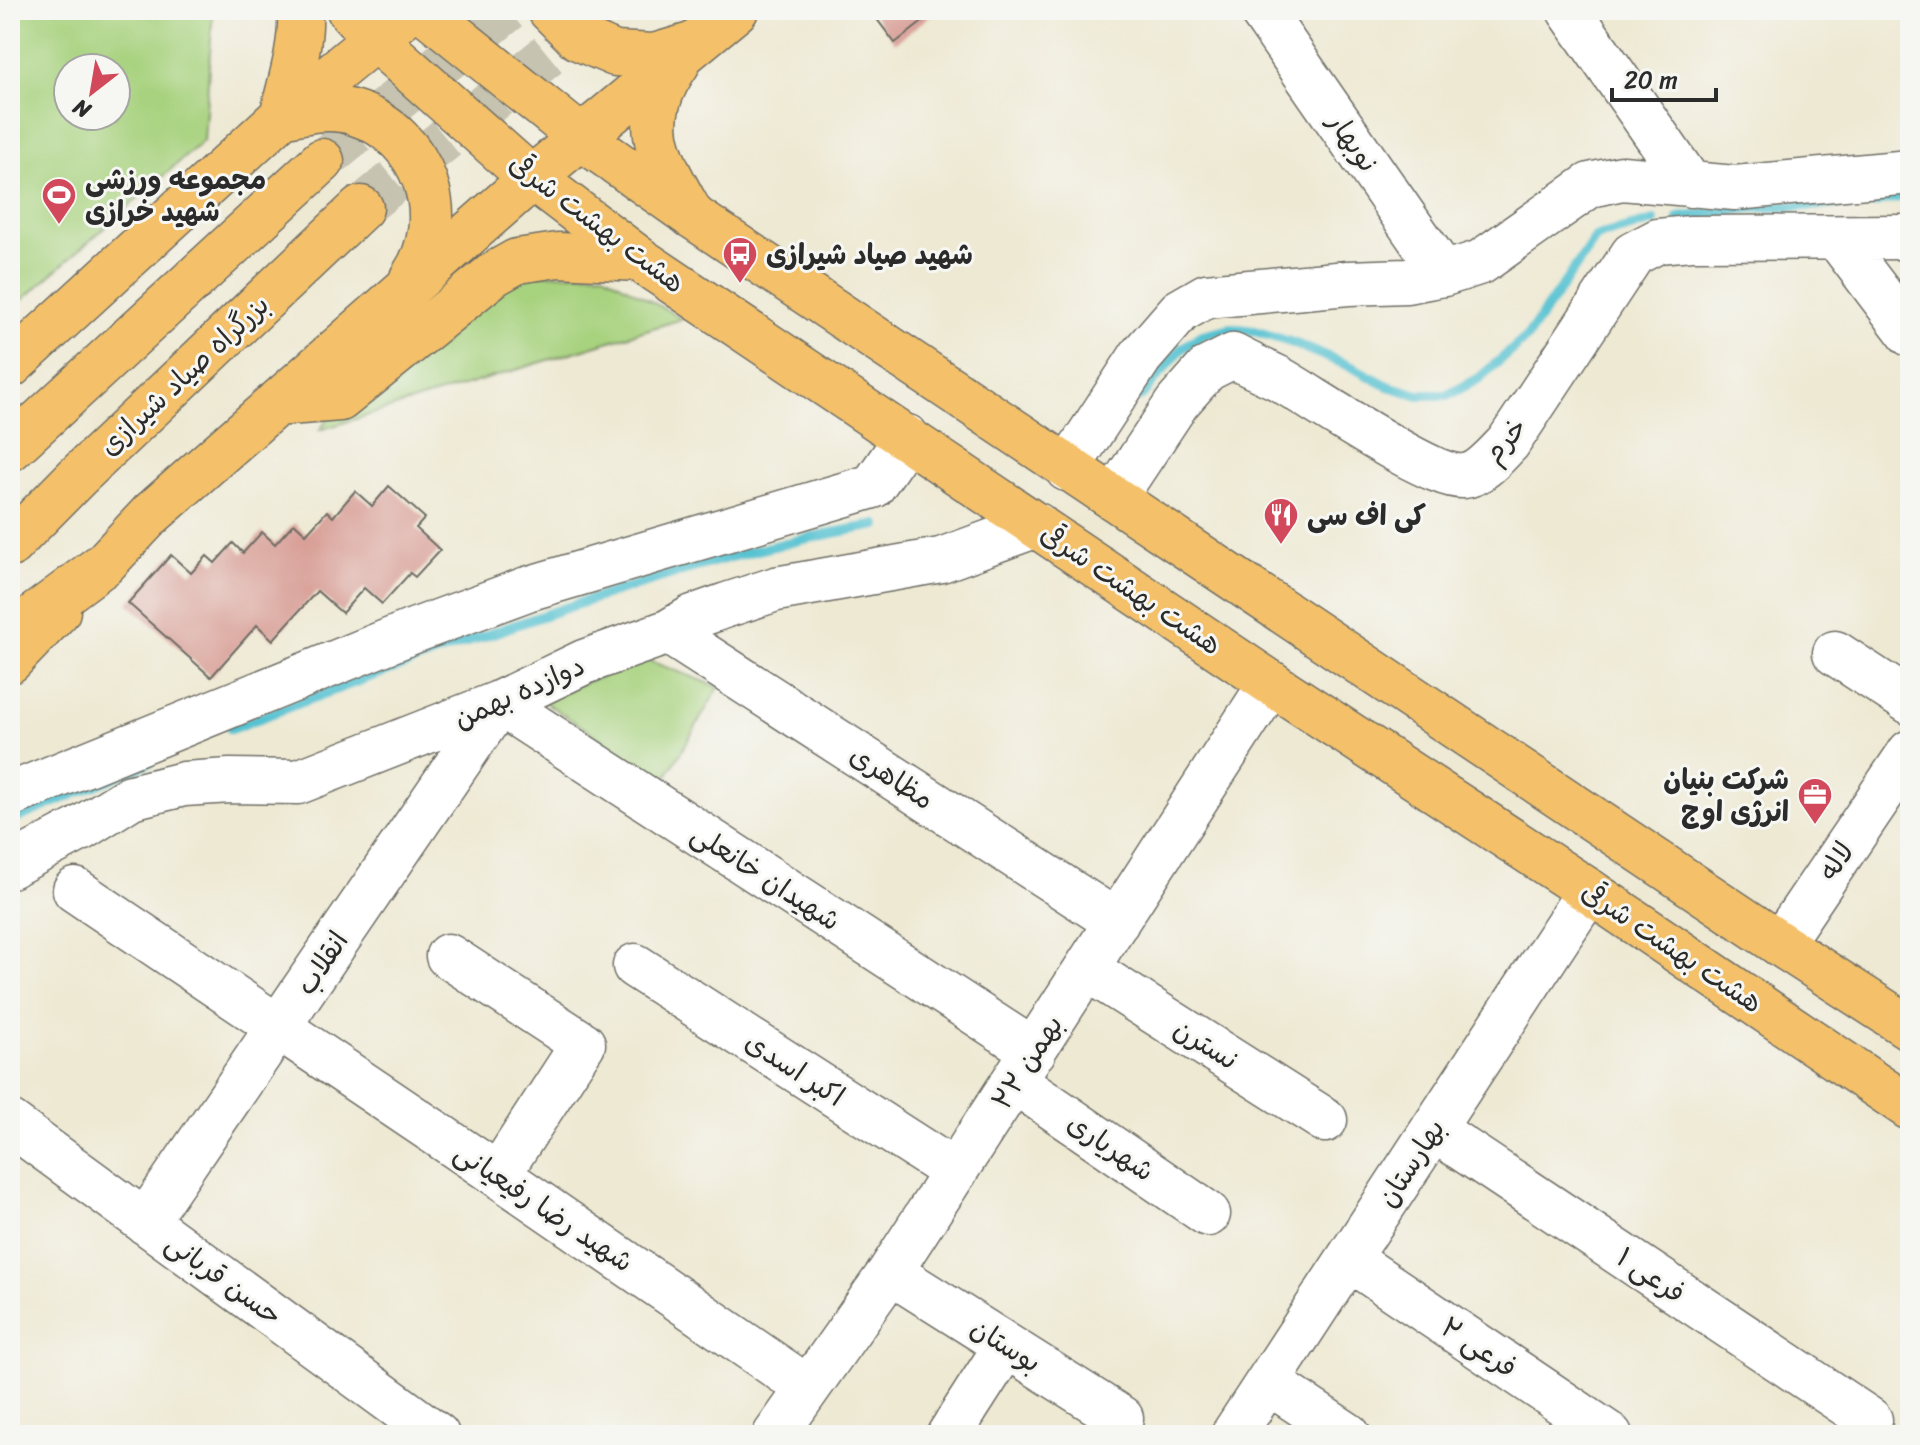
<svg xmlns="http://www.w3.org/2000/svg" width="1920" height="1445" font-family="Sriracha,'Playpen Sans Arabic',sans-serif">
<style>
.green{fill:#a7d27e;stroke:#697e54;stroke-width:2;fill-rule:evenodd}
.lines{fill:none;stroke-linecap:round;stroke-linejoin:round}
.stream{stroke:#57c2d2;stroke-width:10}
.building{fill:#d89f96}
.highway-tunnel{stroke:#c7c3b1;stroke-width:44;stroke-dasharray:44 22;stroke-linecap:butt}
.minor-casing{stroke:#6f6e66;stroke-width:47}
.major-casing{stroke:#6f6e66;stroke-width:47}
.highway-casing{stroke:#6f6e66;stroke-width:47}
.minor{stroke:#fff;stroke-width:44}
.major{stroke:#f4c16a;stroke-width:44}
.highway{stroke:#f4c16a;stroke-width:44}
.labels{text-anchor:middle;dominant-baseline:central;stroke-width:6;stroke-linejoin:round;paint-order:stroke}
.street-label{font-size:28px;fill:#2b2b2b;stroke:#f6f6f2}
.poi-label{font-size:28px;font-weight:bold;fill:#2b2b2b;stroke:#f6f6f2;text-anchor:start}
</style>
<rect width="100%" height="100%" fill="#f6f6f2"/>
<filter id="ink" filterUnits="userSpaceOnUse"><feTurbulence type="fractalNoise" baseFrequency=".0125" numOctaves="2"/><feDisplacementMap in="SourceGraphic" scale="16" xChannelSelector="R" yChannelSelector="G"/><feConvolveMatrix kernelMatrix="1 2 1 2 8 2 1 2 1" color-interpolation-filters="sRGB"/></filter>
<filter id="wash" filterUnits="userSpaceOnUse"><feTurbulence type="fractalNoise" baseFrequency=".006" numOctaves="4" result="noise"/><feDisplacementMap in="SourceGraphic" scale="32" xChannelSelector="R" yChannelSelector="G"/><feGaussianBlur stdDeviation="1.8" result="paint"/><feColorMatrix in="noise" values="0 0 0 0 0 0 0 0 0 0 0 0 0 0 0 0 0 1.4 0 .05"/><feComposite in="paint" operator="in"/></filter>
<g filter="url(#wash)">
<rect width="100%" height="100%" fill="#eee9d3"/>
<path class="green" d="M10,10H213L204,140L10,311ZM68,68H116V116H68Z
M602,273L682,319L320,430L332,412L517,275Z
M647,660L719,687L664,781L540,699Z"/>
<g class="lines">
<path class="stream" d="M1678,218L1750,208L1875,203L1910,194
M1140,397L1181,349L1202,335L1231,328L1255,331L1293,343L1352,367L1388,386L1419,395H1448L1478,379L1527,337L1597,236L1654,221
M231,729C331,690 431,654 533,619C645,581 759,544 877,525
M10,821L150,762"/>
</g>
<g id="blocks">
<path class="building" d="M870,10H938L895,43Z
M389,486L425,518L416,528L440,550L415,577L410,573L382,604L364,588L342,613L317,591L273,640L257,625L211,677L128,603L171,555L191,573L207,556L215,563L233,543L243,553L262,532L275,544L294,523L306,534L327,511L333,517L355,491L372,506Z"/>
</g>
</g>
<g filter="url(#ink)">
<use href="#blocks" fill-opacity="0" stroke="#6f6e66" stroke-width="2"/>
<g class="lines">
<path class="highway-tunnel" d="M322,161L508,10
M361,208L603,10"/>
<defs>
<path id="minor" d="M1261,10L1444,274
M1569,10L1691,185
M1838,239L1910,334
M1067,469L1141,356L1180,311L1206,296L1348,283L1407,281L1444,274L1481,262L1590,185L1622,178L1735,188L1910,172
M1114,498L1177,403L1207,369L1233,356C1248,364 1263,371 1278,378C1312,397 1432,480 1464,476C1480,475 1497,454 1508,443L1633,254L1658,241L1691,238L1910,237
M668,632L1117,922
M1835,653L1910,702
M10,795L411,632L527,589L873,486L907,437
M10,866L80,829L131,797L184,784L230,781L298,782L499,703L584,662L668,632L693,617L727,605L776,589L941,560L1037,525
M75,890L498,1175L808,1388
M1780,944L1910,752
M448,956L583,1044L498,1175
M635,966L955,1172
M1087,969L1325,1120
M1014,1081L1208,1214
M10,1123L437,1435
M1433,1129L1870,1420
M145,1222L499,703L1034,1051
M1349,1259L1610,1435
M890,1272L1121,1418
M1268,1382L1348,1435
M775,1435L890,1272L1271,683
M949,1435L1006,1346
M1233,1435L1589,891"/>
<path id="major" d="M349,10L376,40L521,169L639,259L1271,683L1589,891L1910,1108
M423,10L583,139L692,216L1780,944L1910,1028
M10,661L58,611"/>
<path id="highway" d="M300,10C302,46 290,82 282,116C306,111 330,105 355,113C425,135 453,219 412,278
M550,10L578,38L615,54L654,56L691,45
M678,63C635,124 660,158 692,216
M10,366L282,116L410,10
M275,404L340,399L494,274L517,261L558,255L639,259
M10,449L322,161
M10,545L77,477L361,208
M10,634L104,564L151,514L532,178L736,10"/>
</defs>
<use href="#minor" class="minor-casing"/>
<use href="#major" class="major-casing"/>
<use href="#highway" class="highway-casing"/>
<use href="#minor" class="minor"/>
<use href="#major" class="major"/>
<use href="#highway" class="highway"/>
</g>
</g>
<defs>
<symbol id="stadium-pin" viewBox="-11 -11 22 30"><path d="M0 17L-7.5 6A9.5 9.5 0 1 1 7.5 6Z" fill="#d1495b" stroke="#f6f6f2"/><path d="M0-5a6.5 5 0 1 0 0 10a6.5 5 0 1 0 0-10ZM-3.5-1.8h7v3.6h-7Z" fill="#fff"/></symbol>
<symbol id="bus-pin" viewBox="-11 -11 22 30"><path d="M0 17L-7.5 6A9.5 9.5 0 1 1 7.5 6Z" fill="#d1495b" stroke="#f6f6f2"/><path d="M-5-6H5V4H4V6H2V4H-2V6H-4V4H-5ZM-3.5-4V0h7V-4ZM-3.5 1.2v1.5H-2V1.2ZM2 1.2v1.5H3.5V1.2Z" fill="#fff"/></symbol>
<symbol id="restaurant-pin" viewBox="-11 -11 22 30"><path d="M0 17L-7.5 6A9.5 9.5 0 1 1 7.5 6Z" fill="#d1495b" stroke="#f6f6f2"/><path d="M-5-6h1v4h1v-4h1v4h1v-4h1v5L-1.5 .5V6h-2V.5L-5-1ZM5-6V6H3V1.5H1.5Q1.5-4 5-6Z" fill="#fff"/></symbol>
<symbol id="office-pin" viewBox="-11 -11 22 30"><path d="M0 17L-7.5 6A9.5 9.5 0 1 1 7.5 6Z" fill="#d1495b" stroke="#f6f6f2"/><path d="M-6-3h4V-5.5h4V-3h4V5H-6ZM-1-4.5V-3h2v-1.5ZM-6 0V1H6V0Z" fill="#fff"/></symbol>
</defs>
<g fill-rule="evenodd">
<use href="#stadium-pin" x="39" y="175" width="40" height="54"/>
<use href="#bus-pin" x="720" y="234" width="40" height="54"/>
<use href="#restaurant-pin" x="1261" y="495" width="40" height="54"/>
<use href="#office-pin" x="1795" y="775" width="40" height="54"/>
</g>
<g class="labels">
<g class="street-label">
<text transform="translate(1353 142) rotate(55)">نوبهار</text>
<text transform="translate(597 223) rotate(37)">هشت بهشت شرقی</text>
<text transform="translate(184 375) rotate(-43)">بزرگراه صیاد شیرازی</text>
<text transform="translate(1505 440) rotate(-48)">خرم</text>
<text transform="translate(1131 589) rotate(34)">هشت بهشت شرقی</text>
<text transform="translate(519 692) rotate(-24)">دوازده بهمن</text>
<text transform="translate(892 777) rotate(33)">مظاهری</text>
<text transform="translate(1836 861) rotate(-56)">لاله</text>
<text transform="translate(766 877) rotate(33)">شهیدان خانعلی</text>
<text transform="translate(1672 947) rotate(34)">هشت بهشت شرقی</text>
<text transform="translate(322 963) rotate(-56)">انقلاب</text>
<text transform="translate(1206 1044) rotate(32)">نسترن</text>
<text transform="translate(1027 1062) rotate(-57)">۲۲ بهمن</text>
<text transform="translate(795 1069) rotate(33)">اکبر اسدی</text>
<text transform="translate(1111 1147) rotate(34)">شهریاری</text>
<text transform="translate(1411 1163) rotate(-57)">بهارستان</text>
<text transform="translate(544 1207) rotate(34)">شهید رضا رفیعیانی</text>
<text transform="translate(1651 1275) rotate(34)">فرعی ۱</text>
<text transform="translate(224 1279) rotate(36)">حسن قربانی</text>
<text transform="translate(1006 1345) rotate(32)">بوستان</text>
<text transform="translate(1479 1347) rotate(34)">فرعی ۲</text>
</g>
<g class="poi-label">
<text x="85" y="179">مجموعه ورزشی<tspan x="85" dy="32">شهید خرازی</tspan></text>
<text x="766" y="254">شهید صیاد شیرازی</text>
<text x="1307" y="515">کی اف سی</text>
<text x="1789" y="779" text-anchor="end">شرکت بنیان<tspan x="1789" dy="32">انرژی اوج</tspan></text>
</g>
</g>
<rect width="1920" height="1445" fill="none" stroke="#f6f6f2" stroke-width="40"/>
<g transform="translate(92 92) rotate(211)"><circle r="38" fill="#f6f6f2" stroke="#a5a5a2" stroke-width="2"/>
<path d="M0-6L14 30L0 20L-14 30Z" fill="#d1495b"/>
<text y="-12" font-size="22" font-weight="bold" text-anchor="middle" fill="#2b2b2b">N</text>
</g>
<path d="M1612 88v12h104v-12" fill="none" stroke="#2b2b2b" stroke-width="4"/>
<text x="1624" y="88" font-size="24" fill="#2b2b2b" stroke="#f6f6f2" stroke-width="6" paint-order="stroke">20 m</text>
</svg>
